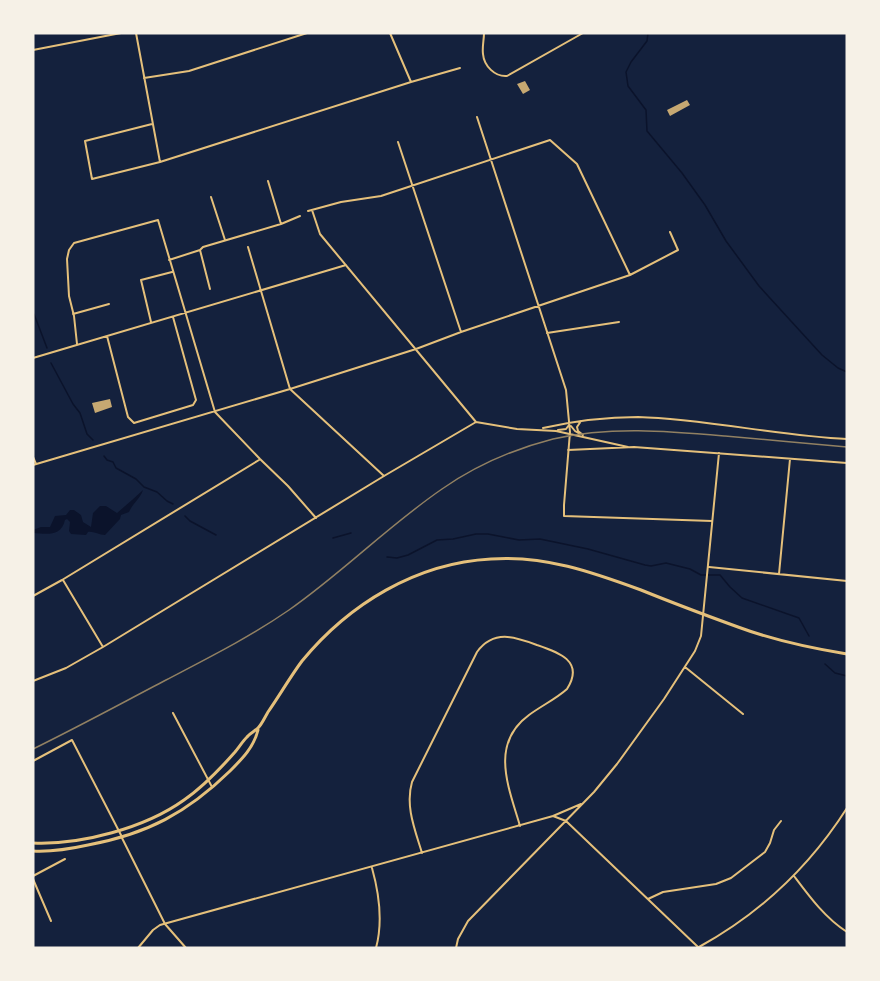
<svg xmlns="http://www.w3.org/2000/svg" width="880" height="981" font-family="'Noto Sans',sans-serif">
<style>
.water{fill:#0b132b}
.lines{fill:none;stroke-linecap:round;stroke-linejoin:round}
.stream{stroke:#0b132b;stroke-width:1.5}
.building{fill:#c6a872}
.minor{stroke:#e5c07b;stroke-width:2}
.tertiary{stroke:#e5c07b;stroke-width:2}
.primary{stroke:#e5c07b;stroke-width:3}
.rail{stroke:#918062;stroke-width:1.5}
</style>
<rect width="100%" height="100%" fill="#14213d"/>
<path class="water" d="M143,490C140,499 133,503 129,512L121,515L120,519L105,535C99,535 93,531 88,532L86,535L71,534L69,531L70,522L67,519L65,520C61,537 47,534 33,533V530L41,527H50L55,516L66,515L70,510H74L81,515L83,522L91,527L93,513L100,506H106L117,513L132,500Z"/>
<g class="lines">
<path class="stream" d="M648,33L647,41L631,62L626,72L628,86L646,110L647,131L682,173L705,205L726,241L759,286L822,355L838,368L847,372
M34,314L47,348
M51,363L73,404L80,413L87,434L93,440
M104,456L107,460L113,462L116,468L136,479L144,487L157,492L167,501L173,504
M185,516L190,521L216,535
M333,538L351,533
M387,557L397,558L408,555L437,540L453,539L476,534H488L519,540L540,539L588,549L645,565L651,566L666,563L690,569L701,575H720L730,587L742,598L799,618L809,636
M825,664L835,673L847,676"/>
</g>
<path class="building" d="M525,81L530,90L523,94L517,84Z
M687,100L690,105L670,116L667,110Z
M110,399L112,407L95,413L92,403Z"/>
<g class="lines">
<path class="minor" d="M136,33L160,162
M390,33L411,82
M484,33C484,40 482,47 483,54C484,66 495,77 507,76L583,33
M33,50L121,33
M144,78L189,71L307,33
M477,117L566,390L570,432L564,505V516L712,521
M152,124L85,141L92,179L160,162L411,82L460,68
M398,142L461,332
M268,181L281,224
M211,197L225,240
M312,210L320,234L476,422
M308,211L341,202L381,196L550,140L577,164L630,275
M248,247L290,389L384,476
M200,250L203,247L281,224L300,216
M169,260L200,250L210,289
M73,314L109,304
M151,322L141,280L172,272
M547,333L619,322
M107,336L128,417L134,423L193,405L196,400L173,317
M77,344L74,316L69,296L67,259L69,250L74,243L158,220L215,412L260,459L288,486L316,518
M33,358L346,265
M581,421L577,427L578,431L583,435
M571,426L575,431L580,434
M543,428C574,421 606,417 638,417C708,419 777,436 847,439
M558,430L566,429L569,425
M568,450L634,447L847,463
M33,457L36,464
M33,465L290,389L416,349L461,332L630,275L678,250L670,232
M709,567L847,581
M779,574L790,459
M63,580L103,647
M33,596L62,580L259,460
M847,619V636
M685,667L743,714
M33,681L66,668L103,647L384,476L476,422L517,429L556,431L628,447
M173,713L212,787
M33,761L72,740L122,837
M553,816L581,804
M422,853C415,830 405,806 412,782L477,652C494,629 515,637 537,645C558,652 585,661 567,689C556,699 541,706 529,715C489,744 509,788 520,826
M372,868C379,893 383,922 376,948
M33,876L65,859
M794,876C809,896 825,918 847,932
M33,879L51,921
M648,899L663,892L716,884L731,878L765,852L770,843L774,830L781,821
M699,947C759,914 810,866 847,808
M138,948L153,930L160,925L553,816L566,821L698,947
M456,948L458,939L468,921L594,792L617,764L664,699L695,651L701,636L719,453"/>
<path class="tertiary" d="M122,838L165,924L186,948"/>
<path class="primary" d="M33,843C81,845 145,828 184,800C203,787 220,769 235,752C239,747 243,741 247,737C250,733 255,731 258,728C262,724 265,717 268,712C280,695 290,677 302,661C349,604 416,563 491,559C544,555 592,572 641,590C673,603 705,615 738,627C773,640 810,648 847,654
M33,851C52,852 70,849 88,845C147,834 187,813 230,771C242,759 254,747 258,730"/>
<path class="rail" d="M33,749C78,727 122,703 166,680C208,658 250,637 289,610C342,573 388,526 442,489C475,466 514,449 553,439C610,426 667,431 725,436C766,440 806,443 847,447"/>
</g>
<rect width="880" height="981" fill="none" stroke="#f6f1e7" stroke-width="69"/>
</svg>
